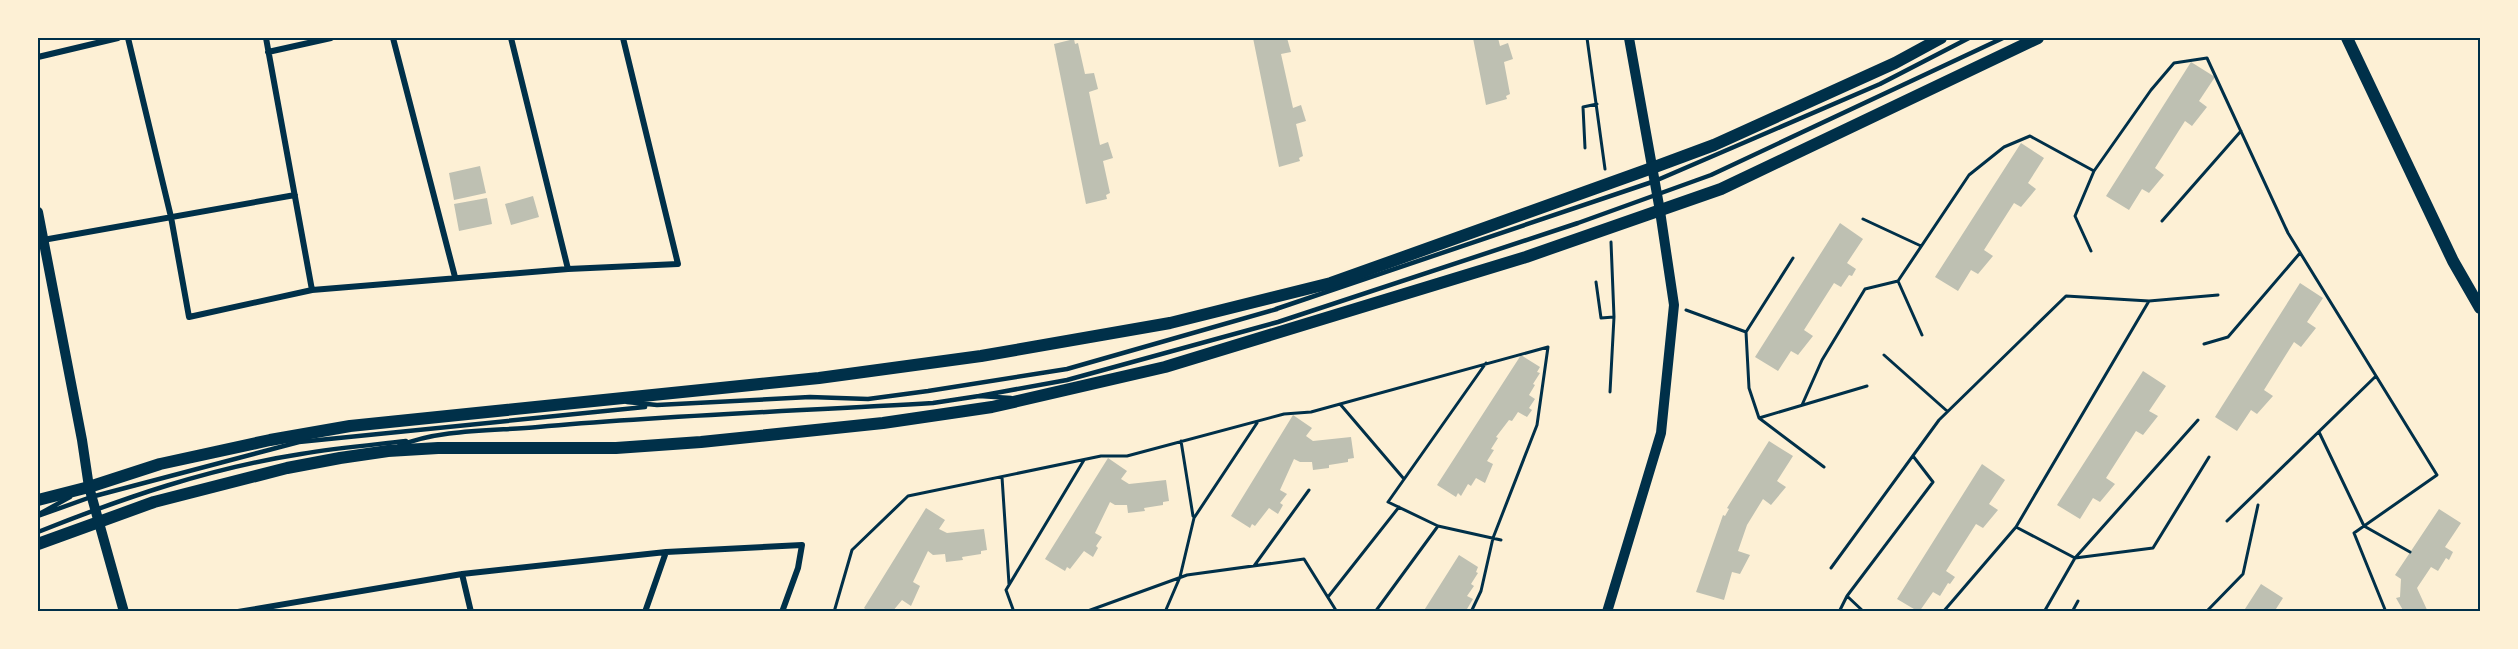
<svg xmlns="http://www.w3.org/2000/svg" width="2518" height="649" font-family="Arial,sans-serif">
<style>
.building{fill:#bec0b2}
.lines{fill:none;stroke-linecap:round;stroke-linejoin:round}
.path{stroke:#003049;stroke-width:3}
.service{stroke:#003049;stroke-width:4.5}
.minor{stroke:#003049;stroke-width:6}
.tertiary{stroke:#003049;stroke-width:10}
.secondary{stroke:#003049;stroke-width:12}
.neatline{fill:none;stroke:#003049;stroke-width:2}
</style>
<rect width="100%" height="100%" fill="#fdf0d5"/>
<path class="building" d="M1253,38H1287L1291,52L1281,54L1293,108L1301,105L1306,121L1296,124L1303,156L1299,158L1300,161L1279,167Z
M1473,38H1498L1500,46L1508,43L1513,59L1504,62L1510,94L1506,96L1507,99L1486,105Z
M1074,39L1075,44L1078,43L1085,74L1094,73L1098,89L1089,92L1100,145L1108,142L1113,158L1103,161L1110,193L1106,195L1107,199L1086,204L1054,44Z
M2191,62L2215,77L2199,101L2207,107L2192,126L2185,121L2155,168L2164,175L2149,193L2142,189L2129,210L2106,196Z
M2021,143L2044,158L2028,183L2036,189L2021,207L2014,203L1984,250L1993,256L1978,274L1971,270L1958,291L1935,277Z
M480,166L486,193L454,200L449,173Z
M533,196L539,217L511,225L505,204Z
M487,198L492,224L459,231L454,204Z
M1840,223L1863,239L1847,263L1856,269L1852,276L1849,275L1841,287L1834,283L1804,330L1813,336L1798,355L1791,351L1778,371L1755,357Z
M2300,283L2323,298L2307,322L2316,328L2301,347L2294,342L2264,390L2273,396L2257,414L2251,410L2237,431L2215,417Z
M1521,355L1540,367L1537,372L1540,373L1533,384L1535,385L1529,395L1535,399L1529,408L1532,410L1527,417L1518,412L1512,421L1509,420L1496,437L1498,438L1491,449L1494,450L1487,461L1493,464L1485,483L1476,478L1471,486L1468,484L1461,496L1458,493L1456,497L1437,485Z
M2143,371L2166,386L2149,411L2158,416L2143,435L2136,431L2106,478L2115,484L2100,502L2093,498L2080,519L2057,505Z
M1293,415L1312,428L1306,436L1313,441L1351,437L1354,458L1348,459V462L1329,465V468L1313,470L1312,462H1300L1294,459L1280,490L1287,494L1280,503L1283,505L1278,514L1269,508L1255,526L1252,524L1250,528L1231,516Z
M1769,441L1793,456L1777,481L1786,487L1771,505L1763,499L1747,525L1738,551L1750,555L1740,574L1732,572L1724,600L1696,592L1723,515L1725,516L1729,509L1727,508Z
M1108,458L1127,471L1121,479L1129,484L1166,480L1169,501L1163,502V505L1144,508L1145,511L1128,513L1127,505H1115L1110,502L1095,533L1102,537L1096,546L1098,548L1093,557L1084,551L1070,569L1067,567L1065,571L1045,559Z
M1982,464L2005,480L1989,504L1998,510L1983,528L1976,524L1946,571L1955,577L1950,584L1948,583L1940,596L1933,592L1919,612L1897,599Z
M926,508L945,520L939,529L947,533L984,529L987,550L981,551V554L962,557L963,560L946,562L945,554L933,555L928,551L913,582L920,586L911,606L902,600L892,612H869L864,608Z
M2439,509L2461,523L2445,547L2453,552L2449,560L2446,558L2438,571L2431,567L2417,588L2428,612H2404L2396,598L2400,597L2401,579L2395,575Z
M1459,555L1478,567L1476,572L1478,573L1471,584L1474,586L1467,596L1473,599L1467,609L1471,612H1423Z
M2261,584L2283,598L2274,612H2243Z"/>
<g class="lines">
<path class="path" d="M1587,38L1605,169
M1585,148L1583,107L1597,104
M1863,219L1921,246
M2162,221L2241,131
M2091,251L2075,216L2094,171
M1596,282L1601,318L1614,317
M2149,301L2016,527L2075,558L2153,548L2209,457
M1686,310L1746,332
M1922,335L1898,281L1969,175L2004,147L2030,136L2094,171L2151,90L2174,63L2207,58L2288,233L2437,475L2354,533L2386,612
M2204,344L2228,337L2300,253
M1884,355L1947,411
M1610,392L1614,317L1611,242
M1340,404L1404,479
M1802,405L1822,360L1865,289L1898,281
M1759,418L1749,388L1746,332L1793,258
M2319,432L2364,526L2410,552
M1181,441L1193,516
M1824,467L1759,418L1867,386
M1002,477L1009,584
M2227,521L2376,376
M1438,526L1388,502L1486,363
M1254,566L1309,490
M1831,568L1939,420L2066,296L2149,301L2218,295
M1847,596L1933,482L1913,456
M1328,597L1399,507
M834,612L852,550L908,496L1101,456H1127L1284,414L1311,412L1548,347L1537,425L1493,538L1481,591L1471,612
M1014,612L1006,590L1084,460
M1085,612L1187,575L1304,559L1337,612
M1165,612L1180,577L1194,518L1257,423
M1375,612L1438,526L1501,540
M1839,612L1847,596L1864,612
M1943,612L2016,527
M2044,612L2075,558L2198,420
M2072,612L2078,601
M2206,612L2243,574L2258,505"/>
<path class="service" d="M1276,309L1655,181L1880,84L1969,38
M979,396L1067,380L1278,322L1578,223L1711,175L2003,38
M627,402L657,405L810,397L868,399L928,391L1067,369L1277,309
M399,446C439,429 494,431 538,427C669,415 801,411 933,403L979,396L1011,398
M41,513L70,497
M38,516L91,497L299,442L645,407
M38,532C123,498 210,468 301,454C336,448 371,445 406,441"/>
<path class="minor" d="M128,38L171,217L189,317L312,290L568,269L678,264L623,38
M266,38L312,290
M393,38L455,277
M511,38L568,269
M268,52L331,38
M38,57L118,38
M43,240L295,195
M462,574L471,612
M238,612L462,574L666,552L802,545L798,568L782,612
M645,612L666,552"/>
<path class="tertiary" d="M38,212L82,440L89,487L124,612
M1607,612L1661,433L1674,305L1660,211L1629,38"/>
<path class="secondary" d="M2347,38L2453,261L2480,308
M38,500L89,487L160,464L270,440L350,426L819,378L981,356L1170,323L1331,283L1652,168L1714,145L1895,63L1941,38
M38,544L154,502L287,468L340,458L388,451L438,448H616L701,442L883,423L992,407L1165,367L1526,257L1721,189L2038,38"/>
</g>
<rect width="2518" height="649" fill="none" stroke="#fdf0d5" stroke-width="78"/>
<rect x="39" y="39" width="2440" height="571" class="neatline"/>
</svg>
